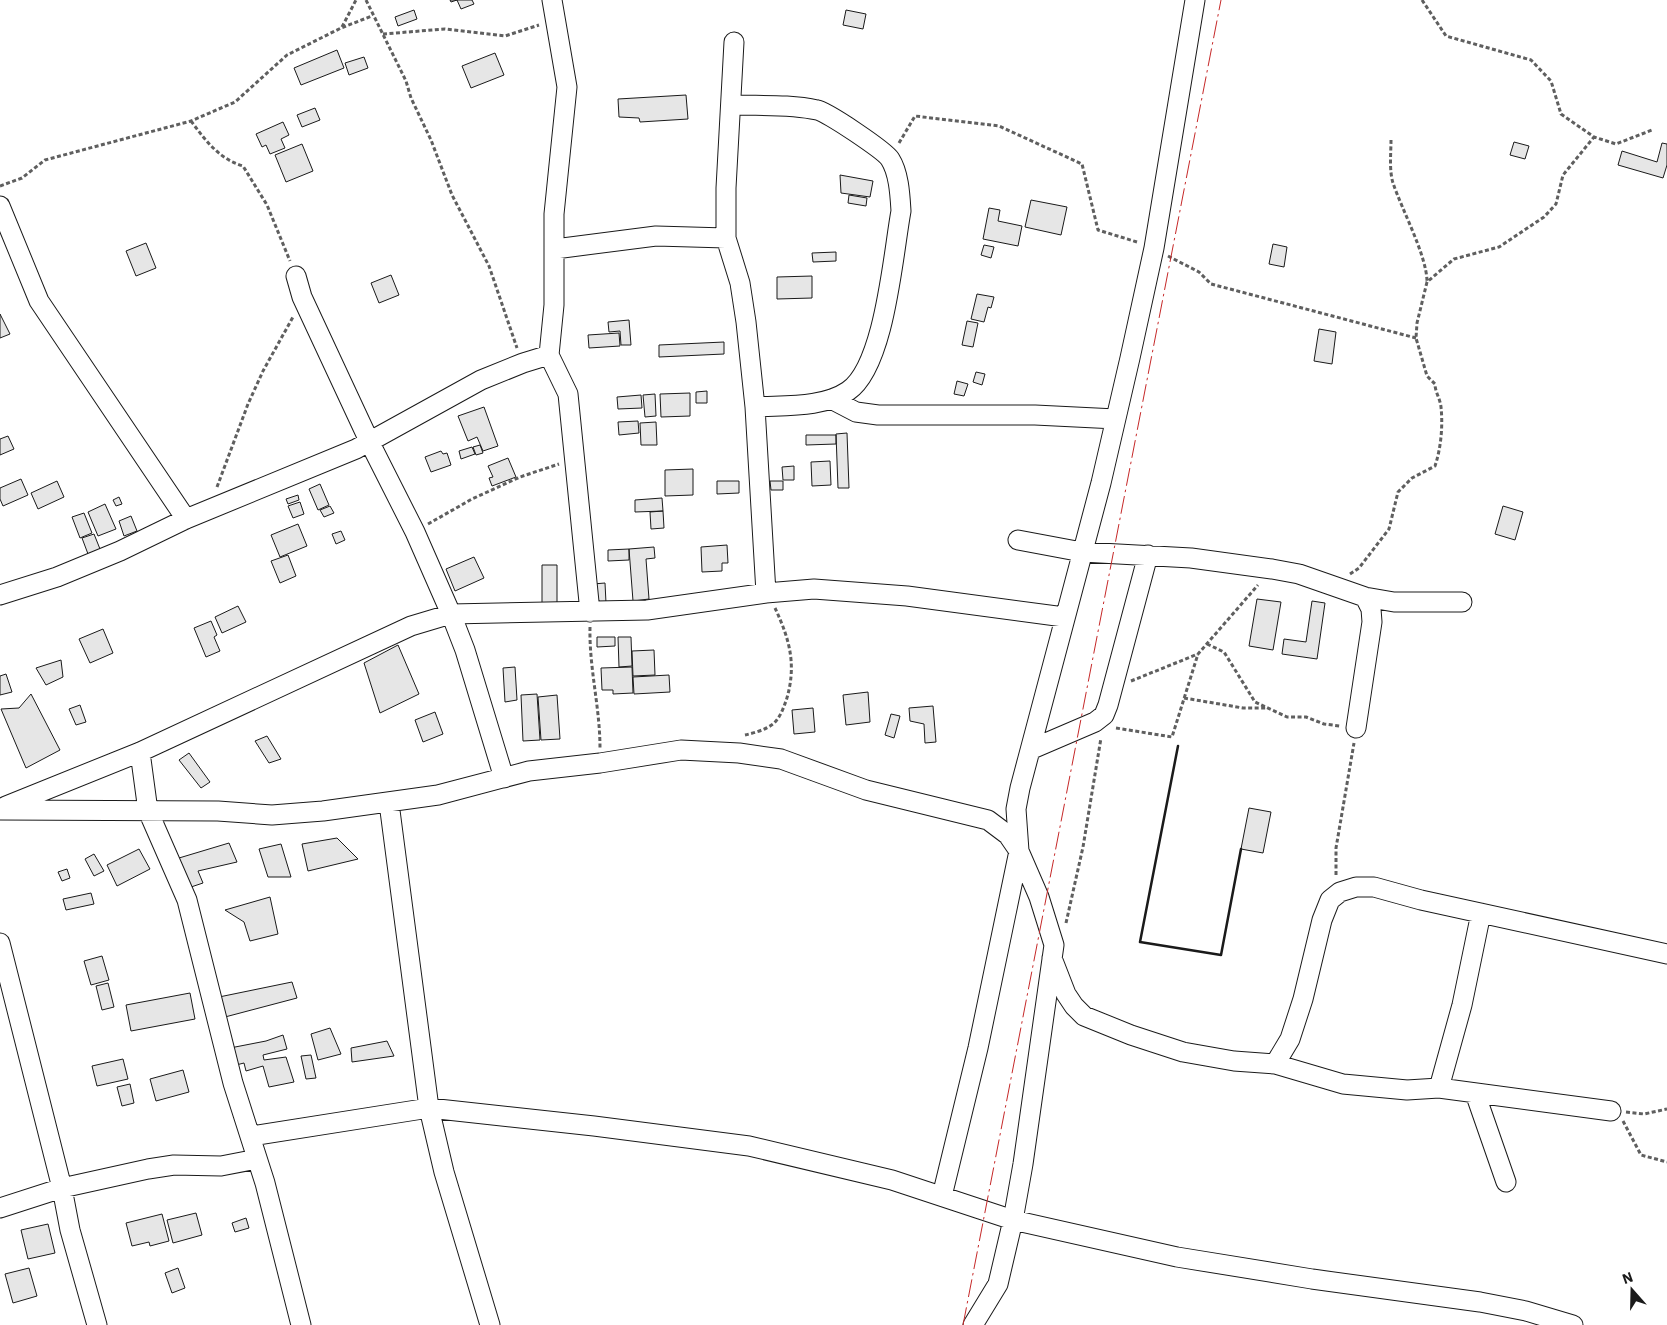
<svg xmlns="http://www.w3.org/2000/svg" width="1667" height="1325" font-family="'IBM Plex Sans',sans-serif">
<style>
.building{fill:#e6e6e6;stroke:#1a1a1a}
.lines{fill:none;stroke-linecap:round;stroke-linejoin:round}
.minor-casing{stroke:#1a1a1a;stroke-width:21}
.path{stroke:#5f5f5f;stroke-width:3;stroke-dasharray:4 2.5;stroke-linecap:butt}
.minor{stroke:#fff;stroke-width:19}
.wall{stroke:#1a1a1a;stroke-width:2.5}
.power{stroke:#c62828;stroke-width:1;stroke-dasharray:18 4 2.5 4;stroke-linecap:butt}
</style>
<rect width="100%" height="100%" fill="#fff"/>
<path class="building" d="M450,0H472L474,4L461,9L457,0L451,2Z
M414,10L417,19L398,26L395,17Z
M846,10L866,14L863,29L843,25Z
M337,50L344,68L301,85L294,68Z
M495,53L504,75L471,88L462,66Z
M364,57L368,68L349,75L345,63Z
M686,95L688,119L640,122L639,118L619,117L618,99Z
M315,108L320,120L302,127L297,115Z
M283,122L289,135L281,139L285,148L270,154L266,145L262,147L256,134Z
M1514,142L1529,146L1525,159L1510,155Z
M1662,143L1667,144V165L1663,178L1618,165L1622,151L1657,162Z
M302,144L313,171L286,182L275,155Z
M840,175L873,181L870,197L841,193Z
M849,195L867,198L866,206L848,203Z
M1031,200L1067,207L1061,235L1025,227Z
M989,208L1000,210L998,221L1022,226L1018,246L983,239Z
M146,243L156,268L136,276L126,251Z
M1273,244L1287,247L1284,267L1269,264Z
M984,245L994,247L991,258L981,255Z
M836,252V261L813,262L812,253Z
M391,275L399,295L379,303L371,283Z
M812,276V298L777,299V277Z
M977,294L994,297L991,308L988,307L984,322L971,319Z
M0,314L10,334L0,338Z
M629,320L631,345H621L620,331L609,332L608,322Z
M967,321L978,323L973,347L962,345Z
M1319,329L1336,332L1332,364L1314,361Z
M619,333L620,346L589,348L588,335Z
M724,342V354L659,357V345Z
M976,372L985,374L982,385L973,382Z
M957,381L968,384L964,396L954,394Z
M707,391V403H696V392Z
M690,393V416L661,417L660,394Z
M655,394L656,416L645,417L643,395Z
M641,395L642,408L618,409L617,397Z
M484,407L498,446L483,451L477,437L468,441L458,416Z
M638,421L639,433L619,435L618,422Z
M656,422L657,445H641L640,423Z
M847,433L849,488H838L836,434Z
M806,435H836V444L806,445Z
M8,436L14,449L0,455V439Z
M480,445L483,453L476,455L473,447Z
M472,447L475,454L461,459L459,451Z
M441,451L443,454L447,453L451,465L431,472L425,457Z
M508,458L516,477L492,486L489,478L493,477L488,466Z
M830,461L831,485L812,486L811,462Z
M794,466V480H783L782,467Z
M693,469V495L665,496V470Z
M21,479L28,495L3,506L0,499V488Z
M57,481L64,497L38,509L31,493Z
M717,481H739V493L717,494Z
M770,481H783V490H771Z
M320,484L329,505L318,510L309,489Z
M298,495L299,500L288,504L286,499Z
M119,497L122,504L116,506L113,500Z
M662,498L663,511L635,512V500Z
M300,502L304,514L293,518L288,506Z
M105,504L116,529L98,536L88,512Z
M330,506L334,513L324,517L320,510Z
M1503,506L1523,512L1515,540L1495,534Z
M663,511L664,528L651,529L650,512Z
M84,513L92,533L80,538L72,517Z
M131,516L137,531L124,536L119,521Z
M298,524L307,546L280,557L271,535Z
M341,531L345,540L336,544L332,534Z
M94,534L100,549L88,554L82,538Z
M727,545L728,563H722V571L702,572L701,547Z
M654,547L655,558L646,559L649,599L633,601L629,549Z
M629,549V560L608,561V550Z
M288,555L296,576L280,583L271,561Z
M474,557L484,578L455,591L446,569Z
M542,565H557V607H542Z
M605,583L606,603H593V584Z
M1257,599L1281,602L1273,650L1249,646Z
M1312,601L1325,603L1317,659L1282,654L1284,639L1306,642Z
M238,606L246,622L222,633L215,617Z
M211,621L217,635L214,637L220,651L206,657L194,628Z
M103,629L113,653L90,663L79,639Z
M597,637H615V646L597,647Z
M618,637H631L632,666L619,667Z
M398,645L419,694L380,713L364,663Z
M654,650L655,675L633,676L632,651Z
M61,660L63,677L46,685L36,668Z
M515,667L517,700L505,702L503,668Z
M632,667L633,693L613,694V690H602L601,668Z
M6,674L12,692L0,695V676Z
M669,675L670,692L634,694L633,677Z
M868,692L870,722L846,725L843,695Z
M31,694L60,750L26,768L1,709L19,708Z
M537,694L540,740L523,741L521,695Z
M557,695L560,739L541,740L538,697Z
M80,705L86,722L76,725L69,709Z
M933,706L936,742L925,743L924,724L910,721L909,708Z
M813,708L815,732L794,734L792,710Z
M435,712L443,734L423,742L415,720Z
M891,714L900,716L894,738L885,735Z
M267,736L281,759L269,763L255,741Z
M189,753L210,782L201,788L179,760Z
M1249,808L1271,812L1263,853L1241,849Z
M337,838L358,859L308,871L302,844Z
M229,843L237,862L198,871L203,883L191,887L179,858Z
M281,844L291,877H268L259,849Z
M139,849L150,869L117,886L107,865Z
M94,854L104,871L94,876L85,859Z
M67,869L70,878L62,881L58,872Z
M91,893L94,904L66,910L63,899Z
M270,897L278,934L250,941L244,922L225,910Z
M102,956L109,980L91,985L84,961Z
M292,982L297,998L225,1017L219,997Z
M108,983L114,1007L102,1010L96,986Z
M190,993L195,1019L131,1031L126,1005Z
M330,1028L341,1054L318,1060L311,1034Z
M283,1035L287,1049L263,1055L264,1060L286,1057L294,1082L269,1087L263,1066L246,1071L244,1063L236,1065L230,1048L266,1041Z
M387,1041L394,1056L352,1062L351,1048Z
M311,1055L316,1078L306,1079L301,1056Z
M123,1059L128,1079L97,1086L92,1066Z
M183,1070L189,1092L156,1101L150,1079Z
M130,1084L134,1103L122,1106L117,1087Z
M196,1213L202,1235L173,1243L167,1220Z
M162,1214L169,1241L150,1246L149,1242L132,1246L126,1223Z
M246,1218L249,1228L235,1232L232,1223Z
M48,1224L55,1253L28,1259L21,1230Z
M29,1268L37,1296L13,1303L5,1274Z
M178,1268L185,1288L172,1293L165,1273Z"/>
<g class="lines">
<defs>
<path id="minor" d="M552,0L567,87L554,214V305L549,355L568,394L590,612
M734,42L726,188V238L740,283L746,322L755,407L766,593
M733,105C760,106 790,104 817,110C826,111 885,151 890,159C899,173 900,195 901,211C893,254 885,366 848,391C823,408 784,405 755,407
M0,206L39,301L186,519
M555,249L656,236L726,238
M296,276L302,297L370,443L415,532L451,614L465,650L504,778
M831,399L856,412L878,415H1035L1116,419
M1018,540L1082,552L1191,558L1272,569L1299,574L1365,597L1394,602H1462
M0,595L57,577L120,551L186,519L356,449L481,380L523,363L549,355
M1356,728L1372,622L1371,609L1365,597
M1032,749L1095,722L1104,715L1108,705L1148,555
M140,752L148,811L187,900L233,1083L265,1183L301,1325
M389,803L429,1108L444,1172L490,1325
M6,806L140,752L411,626L451,614L647,610L766,593L814,589L907,596L1064,617
M0,810L218,811L272,815L323,811L438,795L529,771L600,763L681,750L739,753L781,759L866,790L988,820L1008,835L1019,851L1039,897L1054,945L1023,1164L1013,1220L998,1284L973,1325
M0,943L62,1188L70,1230L97,1325
M1052,958L1066,994L1074,1006L1084,1016L1131,1035L1183,1052L1234,1061L1275,1064L1343,1084L1407,1090L1439,1088L1611,1111
M1275,1064L1290,1039L1303,999L1322,920L1330,900L1340,892L1356,887H1374L1421,900L1667,954
M1439,1088L1462,1005L1481,913
M1475,1093L1506,1182
M251,1136L429,1108L594,1126L749,1146L892,1180L1013,1220L1177,1257L1312,1279L1480,1302L1526,1311L1573,1325
M942,1196L978,1048L1019,851L1016,809L1020,788L1101,483L1130,358L1154,248L1195,0
M0,1208L62,1188L148,1169L174,1165L221,1166L257,1159"/>
</defs>
<use href="#minor" class="minor-casing"/>
<path class="path" d="M366,0L406,81L411,98L431,140L452,195L489,266L517,348
M1422,0L1446,36L1531,60L1551,81L1561,114L1594,137L1616,144L1652,130
M342,27L356,0
M383,34L445,29L505,36L539,25
M191,121C205,140 219,159 243,166L267,205L290,261
M1391,140C1391,153 1389,170 1393,183C1402,210 1427,256 1427,282
M899,143L915,116L999,126L1082,164L1098,230L1137,242
M0,186L22,178L45,160L191,121L235,102L287,55L341,28L372,16
M1168,256L1199,272L1211,284L1416,338
M217,487L248,404L263,371L293,317
M428,524L472,499L520,477L559,464
M1350,574L1359,568L1389,529L1398,492L1412,478L1435,466C1441,448 1443,426 1441,407C1440,398 1435,392 1435,384L1427,376L1416,338L1417,323L1427,282L1454,259L1499,247L1544,217L1556,204L1563,175L1594,137
M590,627C589,668 600,707 600,748
M1207,644L1224,652L1255,702L1287,717H1306L1324,724L1340,726
M1131,681L1198,654L1258,585
M1184,698L1243,708H1266
M1116,728L1172,737L1198,654
M745,735C754,733 765,730 773,724C780,718 783,709 786,701C797,666 790,640 775,608
M1336,875V848L1354,743
M1066,923L1083,847L1101,738
M1626,1112L1644,1114L1667,1109
M1623,1121L1641,1155L1667,1162"/>
<use href="#minor" class="minor"/>
<path class="wall" d="M1178,746L1140,942L1221,955L1241,849"/>
<path class="power" d="M963,1325L1221,0"/>
</g>
<g transform="translate(1632 1290) rotate(340)" stroke="#ffffff" stroke-width="4" paint-order="stroke">
<path d="M0-4L9 19L0 12L-9 19Z" fill="#1a1a1a"/>
<text y="-8" font-size="14" font-weight="bold" text-anchor="middle" fill="#1a1a1a">N</text>
</g>
</svg>
